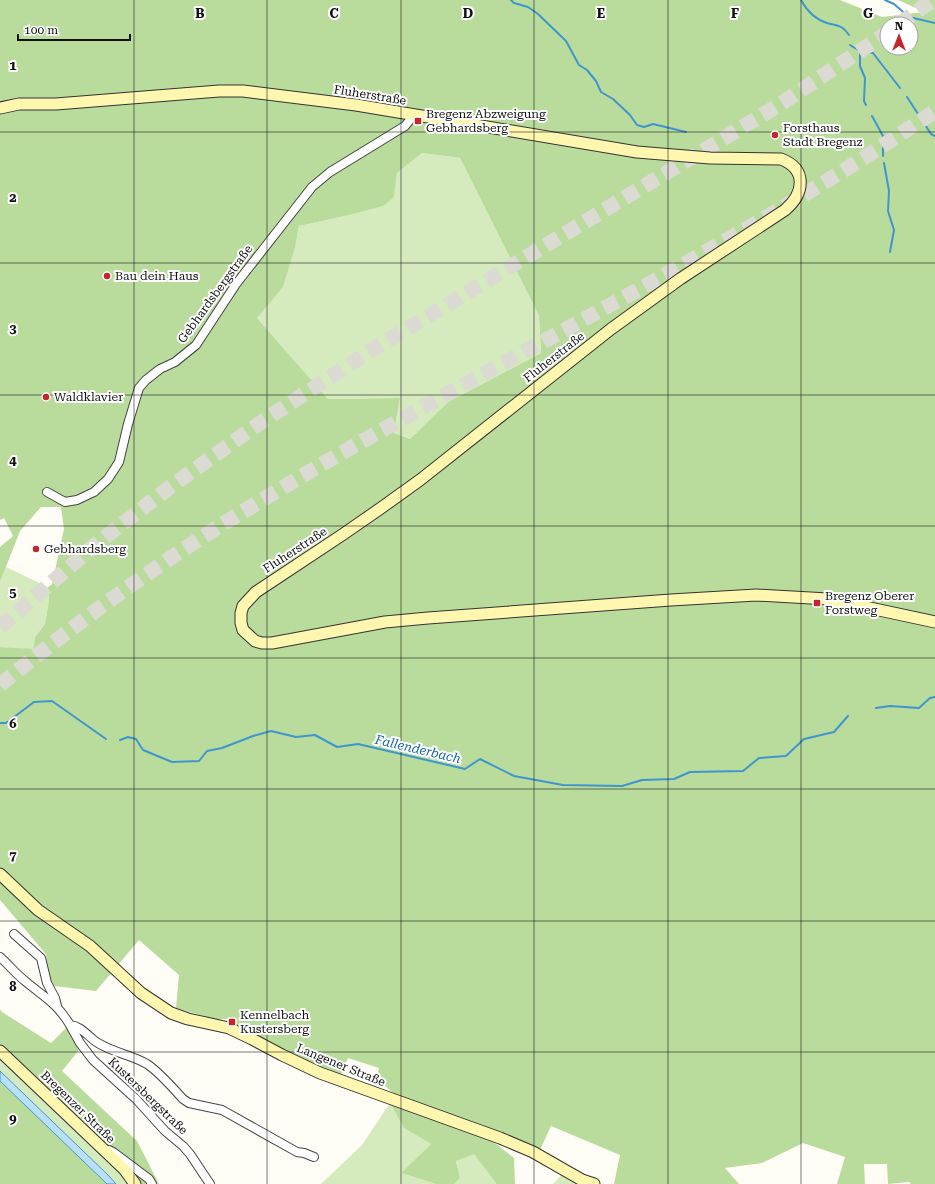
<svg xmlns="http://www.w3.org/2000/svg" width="935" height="1184" font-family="'Roboto Serif',serif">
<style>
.green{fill:#d5ebbd}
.forest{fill:#b9dc9c;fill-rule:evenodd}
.water{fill:#b9e0f7;stroke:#3f96cf}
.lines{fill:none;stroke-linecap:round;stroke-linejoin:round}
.stream{stroke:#3f96cf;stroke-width:2}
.highway-tunnel{stroke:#dbdad3;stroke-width:15;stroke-dasharray:15 8;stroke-linecap:butt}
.street-casing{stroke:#444;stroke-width:10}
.secondary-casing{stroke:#333;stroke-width:13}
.street{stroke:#fff;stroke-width:8}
.secondary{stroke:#fff6b0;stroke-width:11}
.grid{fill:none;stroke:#111;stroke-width:1;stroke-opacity:0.55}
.poi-dot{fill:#c4262e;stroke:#fff;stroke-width:1.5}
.labels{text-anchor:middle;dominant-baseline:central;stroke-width:4;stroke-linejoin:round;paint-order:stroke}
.street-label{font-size:12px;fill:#111;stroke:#fff}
.poi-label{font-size:12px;fill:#111;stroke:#fff;text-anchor:start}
.water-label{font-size:13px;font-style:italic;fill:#1768a6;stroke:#fff}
.grid-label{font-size:13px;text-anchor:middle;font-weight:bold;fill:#111;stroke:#fff;stroke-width:4;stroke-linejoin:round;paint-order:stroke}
</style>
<rect width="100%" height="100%" fill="#fffdf5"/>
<path class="green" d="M422,153L460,158L539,316L541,353L448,402L410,439L394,433L400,398L328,399L257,318L283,286L295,248L299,226L345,216L394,197L397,173Z
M6,567L48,587L49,600L45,624L35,637L33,650L0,647V582Z
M0,1056L84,1135L131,1184H116L0,1071Z
M390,1103L404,1128L431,1144L401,1173L436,1184H321L362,1145Z
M474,1153L496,1183V1184H454L460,1178L456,1161Z
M563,1173L577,1184H553Z"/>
<path class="forest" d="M0,0H840L882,17L925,12L898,0H935V1184H911L909,1182L888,1184L887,1164H864L865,1184H837L845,1157L803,1143L762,1163L725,1168L739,1184H614L620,1155L551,1126L539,1152L400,1099L376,1078L379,1068L348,1058L340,1077L282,1050L269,1041L236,1025L233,1019H214L176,1008L179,975L139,940L96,991L54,986L48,976L46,954L0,900V647L33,649L35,637L45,624L49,600L48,587L52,584L64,529L61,507H41L20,531L0,582V547L13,536L4,518L0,520ZM887,24H911V48H887ZM422,153L460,158L539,316L541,353L448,402L410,439L394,433L400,398L328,399L257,318L283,287L295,248L299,226L345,216L383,206L394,197L397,173Z
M0,1009L2,1012L51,1043L68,1026L79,1050L62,1071L137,1141L159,1184H140L0,1046Z
M0,1081L107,1184H0Z
M390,1103L491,1140L514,1158L515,1184H496V1183L474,1154L456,1161L460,1178L454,1184H436L401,1173L431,1144L404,1128Z"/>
<path class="water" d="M0,1071L108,1175L116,1184H107L0,1081Z"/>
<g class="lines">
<path class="stream" d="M511,0L514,3L528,7L538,14L566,41L579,65L587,70L596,81L601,92L613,99L630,115L637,125L644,127L653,124L686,132
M801,0C807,11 814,19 827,23C838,26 841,24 849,35
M885,0L894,4L909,17L935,23
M850,45L860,51V66L865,78L864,101L866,105
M861,51L873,53L900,88
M907,97L931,134L935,136
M872,116L883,136V156
M884,163L889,191L888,211L894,230L890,252
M876,708L890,706L919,708L930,698L935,697
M0,723H6L34,702L52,701L106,739
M120,740L128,737L136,739L143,750L172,762L199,761L207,751L222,748L253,736L271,731L296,737L315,735L337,747L358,744L465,769L480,759L514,776L563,785L622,786L642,780L674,779L690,772L743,771L759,758L786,756L804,739L834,732L848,716"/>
<path class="highway-tunnel" d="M899,24L933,0
M0,627L95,545L170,487L260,423L370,351L779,105L887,33
M0,685C60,636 122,590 187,547C429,390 696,274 935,111"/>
<defs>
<path id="street" d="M47,492L65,502L77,500L94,492L108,479L119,462L128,424L139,388L146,380L160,369L175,362L196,345L236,284L312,187L330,172L405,126L414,115
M14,934L41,958L47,983L55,998L57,1006
M0,957C9,965 16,974 25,981C44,997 57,1003 70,1025
M106,1151L109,1150L113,1152L149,1179L152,1184
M210,1184L190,1154L183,1146L165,1131L136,1099L93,1060L80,1043L70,1025C82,1026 89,1038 98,1043C114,1053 132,1055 147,1064C158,1071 174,1089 183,1099L189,1103L222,1110L297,1152L304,1153L314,1157"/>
<path id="secondary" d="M0,108L19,104H56L219,91H243L356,105L637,152L710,158L781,159C807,169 805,193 785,210L680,279L611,329L420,480L381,508L342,535L256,592L243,606L241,613V623L243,630L255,641L262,643H272L385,622L428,618L671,600L756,595L828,599L935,622
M0,874L38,910L90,946L141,993L171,1013L188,1019L229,1028L252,1039L282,1055L320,1073L500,1138L533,1152L582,1180L594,1184
M0,1051L124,1169L135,1184"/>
</defs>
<use href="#street" class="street-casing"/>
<use href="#secondary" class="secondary-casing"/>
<use href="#street" class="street"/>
<use href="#secondary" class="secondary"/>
</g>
<path class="grid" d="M134,0V1184M267,0V1184M401,0V1184M534,0V1184M668,0V1184M801,0V1184M0,132H935M0,263H935M0,395H935M0,526H935M0,658H935M0,789H935M0,921H935M0,1052H935"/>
<g class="poi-dot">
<rect x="414" y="117" width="8" height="8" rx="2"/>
<circle cx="775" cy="135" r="4"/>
<circle cx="107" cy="276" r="4"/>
<circle cx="46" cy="397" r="4"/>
<circle cx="36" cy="549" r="4"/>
<rect x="813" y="599" width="8" height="8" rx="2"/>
<rect x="228" y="1018" width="8" height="8" rx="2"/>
</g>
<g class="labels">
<g class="street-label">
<text transform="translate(370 95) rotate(9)">Fluherstraße</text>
<text transform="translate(215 294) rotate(-54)">Gebhardsbergstraße</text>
<text transform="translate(554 357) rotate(-38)">Fluherstraße</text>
<text transform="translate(295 550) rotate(-33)">Fluherstraße</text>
<text transform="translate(341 1065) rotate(22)">Langener Straße</text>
<text transform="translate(148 1096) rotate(44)">Kustersbergstraße</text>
<text transform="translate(78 1107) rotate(44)">Bregenzer Straße</text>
</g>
<g class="poi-label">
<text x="426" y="114">Bregenz Abzweigung<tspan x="426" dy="14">Gebhardsberg</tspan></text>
<text x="783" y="128">Forsthaus<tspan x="783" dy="14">Stadt Bregenz</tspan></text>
<text x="115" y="276">Bau dein Haus</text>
<text x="54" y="397">Waldklavier</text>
<text x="44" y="549">Gebhardsberg</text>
<text x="825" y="596">Bregenz Oberer<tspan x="825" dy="14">Forstweg</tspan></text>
<text x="240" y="1015">Kennelbach<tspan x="240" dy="14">Kustersberg</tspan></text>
</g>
<g class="water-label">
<text transform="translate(418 749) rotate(13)">Fallenderbach</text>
</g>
</g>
<g class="grid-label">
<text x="200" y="18">B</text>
<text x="334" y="18">C</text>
<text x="468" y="18">D</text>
<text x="601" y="18">E</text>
<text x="735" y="18">F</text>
<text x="868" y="18">G</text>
<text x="13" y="70">1</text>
<text x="13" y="202">2</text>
<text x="13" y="333">3</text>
<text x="13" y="465">4</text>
<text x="13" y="597">5</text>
<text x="13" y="728">6</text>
<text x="13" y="860">7</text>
<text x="13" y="991">8</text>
<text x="13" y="1123">9</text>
</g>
<g transform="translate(899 36)"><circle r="19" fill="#ffffff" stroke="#a0a0a0"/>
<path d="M0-3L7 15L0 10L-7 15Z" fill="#c4262e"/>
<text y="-6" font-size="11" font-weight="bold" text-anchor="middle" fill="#111111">N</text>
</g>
<path d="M18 34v6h112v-6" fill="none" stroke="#111111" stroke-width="2"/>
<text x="24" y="34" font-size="12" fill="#111111" stroke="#ffffff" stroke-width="3" paint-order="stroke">100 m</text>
</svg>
